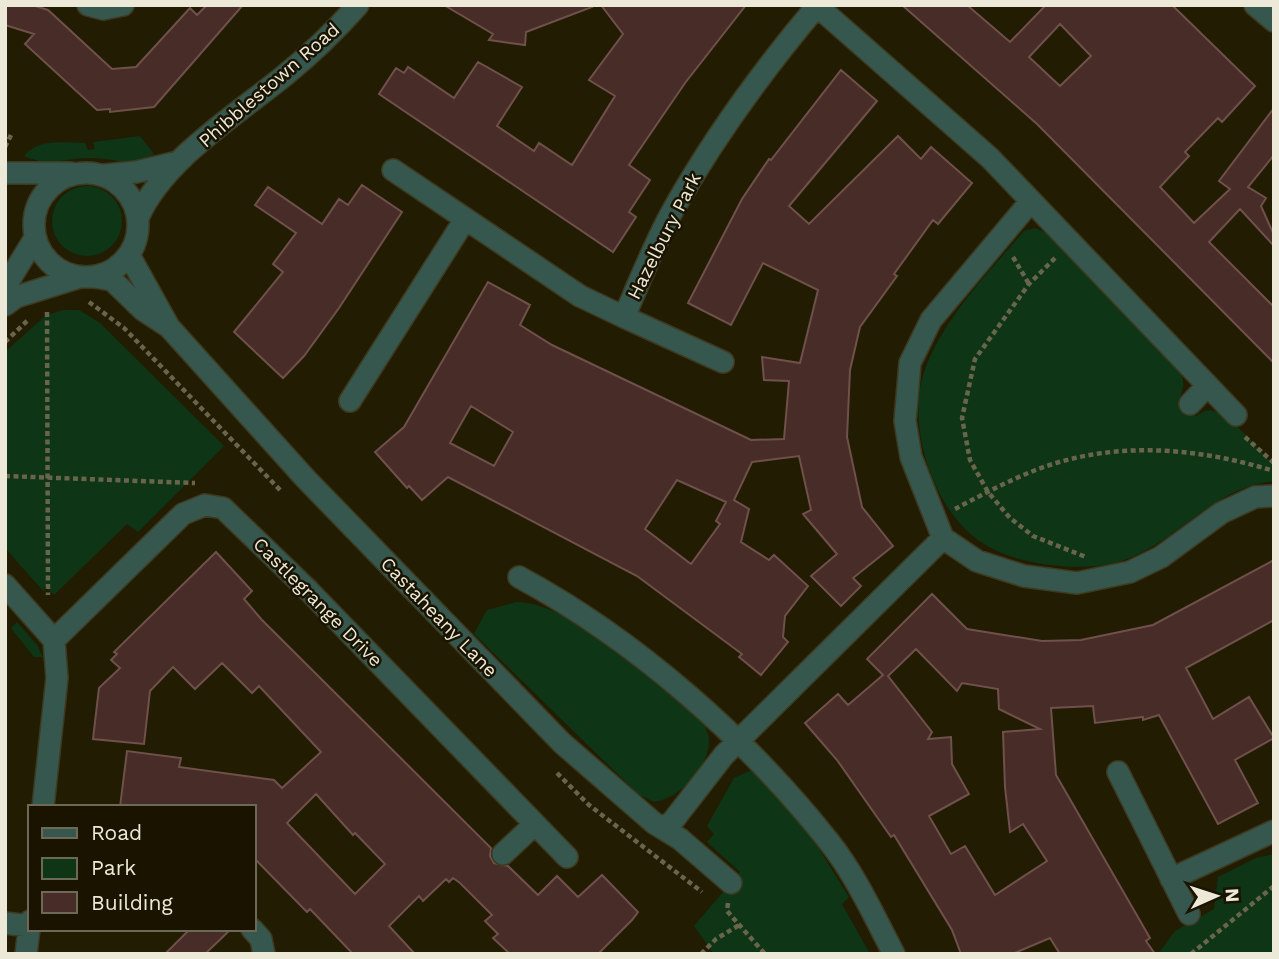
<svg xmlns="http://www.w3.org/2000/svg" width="1279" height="959" font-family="'Work Sans',sans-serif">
<rect width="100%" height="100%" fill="#221d02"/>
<path fill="#0d3516" d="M 140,136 L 154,154 C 127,170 117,157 89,158 C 62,158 52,168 24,156 C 38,138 64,143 85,143 L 88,150 L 95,149 L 93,142 Z
M52 221a35 35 0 1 1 70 0a35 35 0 1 1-70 0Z
M 1035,228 L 1049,234 L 1178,367 C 1185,380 1185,387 1178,401 L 1196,416 C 1203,412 1208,408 1216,412 C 1235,420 1259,450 1274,465 L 1274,481 C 1205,487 1166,561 1096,566 C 1058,569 1005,562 974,537 C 934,505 910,433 921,383 C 934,328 988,273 1024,231 Z
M 63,310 L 79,310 L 100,323 L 224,446 L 138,532 L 127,524 L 54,595 L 45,586 L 44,592 L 5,548 L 5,352 L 45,316 Z
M 516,602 C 571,602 666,686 705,726 C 721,755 684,798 654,802 L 638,794 L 474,634 L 487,610 Z
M 17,622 L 37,645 L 43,657 L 34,657 L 11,628 Z
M 752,770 L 806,828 L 849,897 L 842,904 L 870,954 L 714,954 L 694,926 L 740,872 L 707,842 L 714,834 L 707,826 L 734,778 Z
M 1274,854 L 1274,954 L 1158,954 L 1175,931 L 1214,909 L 1218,877 L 1256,858 Z"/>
<path fill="#482c27" stroke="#70504b" stroke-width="2" fill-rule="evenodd" d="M 5,5 L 32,5 L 48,10 L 112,69 L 136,67 L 190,8 L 197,15 L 207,5 L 243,5 L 154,107 L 110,112 L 110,109 L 97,110 L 25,44 L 34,34 L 5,25 Z
M 444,5 L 591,5 L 592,7 L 526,32 L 525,45 L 489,40 L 493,34 Z
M 601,5 L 746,5 L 685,83 L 629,165 L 650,180 L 629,212 L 636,217 L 613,252 L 379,94 L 396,68 L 404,73 L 408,67 L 454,98 L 478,62 L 522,87 L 497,126 L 534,151 L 539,143 L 572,165 L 615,96 L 589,80 L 623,34 Z
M 902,5 L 967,5 L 1010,42 L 1044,7 L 1042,5 L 1172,5 L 1255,86 L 1222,122 L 1218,118 L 1185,152 L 1189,156 L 1160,187 L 1194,223 L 1230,189 L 1219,181 L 1274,108 L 1274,155 L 1248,187 L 1266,198 L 1261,206 L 1274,235 L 1274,246 L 1240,209 L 1209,242 L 1274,307 L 1274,363 L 1037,124 ZM 1060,24 L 1091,56 L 1060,86 L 1029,57 Z
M 841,70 L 877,101 L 789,206 L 809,224 L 898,136 L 921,159 L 931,147 L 972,183 L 938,224 L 933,220 L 894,274 L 897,276 L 860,327 L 850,370 L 847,437 L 862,507 L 893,546 L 853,578 L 861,586 L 841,606 L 811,576 L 837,554 L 803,514 L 811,510 L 799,456 L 752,462 L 734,500 L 749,509 L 741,542 L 769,560 L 774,555 L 808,586 L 785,616 L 783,637 L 788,642 L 761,675 L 739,657 L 742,654 L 637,576 L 448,477 L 422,500 L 409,486 L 407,488 L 375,452 L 404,427 L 488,282 L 530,305 L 520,325 L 552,345 L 751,440 L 784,439 L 789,381 L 764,380 L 762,357 L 800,363 L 818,290 L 763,263 L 731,325 L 688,303 L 742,199 L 769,159 L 771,160 ZM 471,406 L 513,432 L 494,466 L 450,443 ZM 677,480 L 726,502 L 716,521 L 720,524 L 691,564 L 645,529 Z
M 362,185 L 402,212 L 339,308 L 304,356 L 283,378 L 234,332 L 283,272 L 273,264 L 296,233 L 255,205 L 268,187 L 322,224 L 339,199 L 348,205 Z
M 216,552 L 252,591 L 244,599 L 262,620 L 491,848 L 490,856 L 494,863 L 508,866 L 538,895 L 557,876 L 578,897 L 602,875 L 638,912 L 632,920 L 598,954 L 510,954 L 493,938 L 498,934 L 485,921 L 492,915 L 460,883 L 453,878 L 449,882 L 446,879 L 423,901 L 419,896 L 389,926 L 415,954 L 353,954 L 310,909 L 307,912 L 254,858 L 254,807 L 120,807 L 127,751 L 181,758 L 179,767 L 274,780 L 282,788 L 321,752 L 259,686 L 252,693 L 222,663 L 195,689 L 173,667 L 150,691 L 144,744 L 93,739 L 99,688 L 120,668 L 111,660 L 117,654 L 114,652 ZM 316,794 L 353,835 L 355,833 L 385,864 L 355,894 L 287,823 Z
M 1274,560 L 1274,620 L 1186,668 L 1213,719 L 1249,697 L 1274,738 L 1235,760 L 1258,803 L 1218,824 L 1159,715 L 1143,720 L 1143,717 L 1095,723 L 1093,706 L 1051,708 L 1056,775 L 1150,938 L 1146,941 L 1155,954 L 1060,954 L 1050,938 L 1012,954 L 961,954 L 952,930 L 894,835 L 891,837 L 837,760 L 805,723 L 838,694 L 848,705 L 883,675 L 867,659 L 932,594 L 967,629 L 1042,641 L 1081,640 L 1153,625 ZM 916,649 L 957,691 L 962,683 L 998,689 L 999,709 L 1040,729 L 1003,732 L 1005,787 L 1010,832 L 1023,824 L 1047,861 L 995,895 L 965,846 L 951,854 L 929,816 L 969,794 L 952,764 L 951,737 L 928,739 L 932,732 L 888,676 Z
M 190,929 L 231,929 L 205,954 L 165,954 Z"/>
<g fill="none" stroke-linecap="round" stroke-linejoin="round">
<defs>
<path id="minor" d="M 88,5 L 103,9 L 123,5
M 816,5 L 990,158 L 1236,415
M 1255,5 L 1274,21
M 393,170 L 580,296 L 624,317 C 640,281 654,244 673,210 C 714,137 763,70 817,6
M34 225a52 52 0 1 1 104 0a52 52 0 1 1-104 0Z
M 7,173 L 71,173
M 105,175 L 136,172 L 178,162
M 1031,201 L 931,320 L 910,363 L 905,421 L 911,457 L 943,538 L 977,561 L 1024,576 L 1077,583 L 1130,572 L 1161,557 L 1221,513 L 1255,497 L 1274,496
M 138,218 C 162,161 236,115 284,76 C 311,54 335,31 358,5
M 129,255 L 169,327 L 305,478 L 562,743 L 654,823 L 680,839 L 731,883
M 94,277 L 112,280 L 143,310 L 169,327
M 5,287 L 35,238
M 5,305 L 16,297 L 80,277
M 624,317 L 723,362
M 350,401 L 464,221
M 1190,404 L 1206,387
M 519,577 C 636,640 748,739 830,843 C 856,876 874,916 894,954
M 5,585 L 54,640 L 57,678 L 43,807
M 54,640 L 183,514 L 205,505 L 223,508 L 309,591 L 567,857
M 1118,772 L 1189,914
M 664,827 L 672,822 L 724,755 L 943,538
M 503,854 L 535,824
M 1171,879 L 1274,831
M 5,923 L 29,926
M 252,929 L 261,939 L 264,954
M 26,954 L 30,921"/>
</defs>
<use href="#minor" stroke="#3e3a20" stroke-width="24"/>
<path stroke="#69654d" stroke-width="4.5" stroke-dasharray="5 3.5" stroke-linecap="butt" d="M 5,147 L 11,135
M 1013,257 L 1029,284
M 1055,258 L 1029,284 L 975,359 L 962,418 L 970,460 L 988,492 L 1010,518 L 1033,536 L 1086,557
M 89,302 L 124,328 L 282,492
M 47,312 L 48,595
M 5,342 L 27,321
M 1245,437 L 1274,463
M 5,476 L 195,483
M 955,509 C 989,491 1026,471 1063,461 C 1132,442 1206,450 1274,471
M 557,773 L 589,805 L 702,892
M 5,889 L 6,889
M 728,903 L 727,911 L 765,954
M 701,954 L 716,939 L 741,924
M 1191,954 L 1274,886"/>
<use href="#minor" stroke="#36574e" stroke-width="21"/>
</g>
<g text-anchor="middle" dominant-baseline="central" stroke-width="5" stroke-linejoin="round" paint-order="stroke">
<g font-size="19" fill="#ece9d9" stroke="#191300">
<text transform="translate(269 85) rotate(-41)">Phibblestown Road</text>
<text transform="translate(664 236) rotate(-63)">Hazelbury Park</text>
<text transform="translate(318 602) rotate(45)">Castlegrange Drive</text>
<text transform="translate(439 617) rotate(46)">Castaheany Lane</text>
</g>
</g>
<rect width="1279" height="959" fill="none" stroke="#ece9d9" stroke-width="14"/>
<rect x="28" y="805" width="228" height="126" fill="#191300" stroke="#6d6957" stroke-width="2"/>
<rect x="42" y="828" width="35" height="10" fill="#36574e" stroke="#6d6957" stroke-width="2"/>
<text x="91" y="840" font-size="21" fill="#ece9d9">Road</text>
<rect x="42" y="858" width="35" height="21" fill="#0d3516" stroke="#6d6957" stroke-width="2"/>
<text x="91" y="875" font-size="21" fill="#ece9d9">Park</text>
<rect x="42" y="892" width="35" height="21" fill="#482c27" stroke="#6d6957" stroke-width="2"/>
<text x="91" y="910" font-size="21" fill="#ece9d9">Building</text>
<g transform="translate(1216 896) rotate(87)" stroke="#191300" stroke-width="5" paint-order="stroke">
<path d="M0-5L12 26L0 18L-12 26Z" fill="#ece9d9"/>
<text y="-10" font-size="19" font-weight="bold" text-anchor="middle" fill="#ece9d9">N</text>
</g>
</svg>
